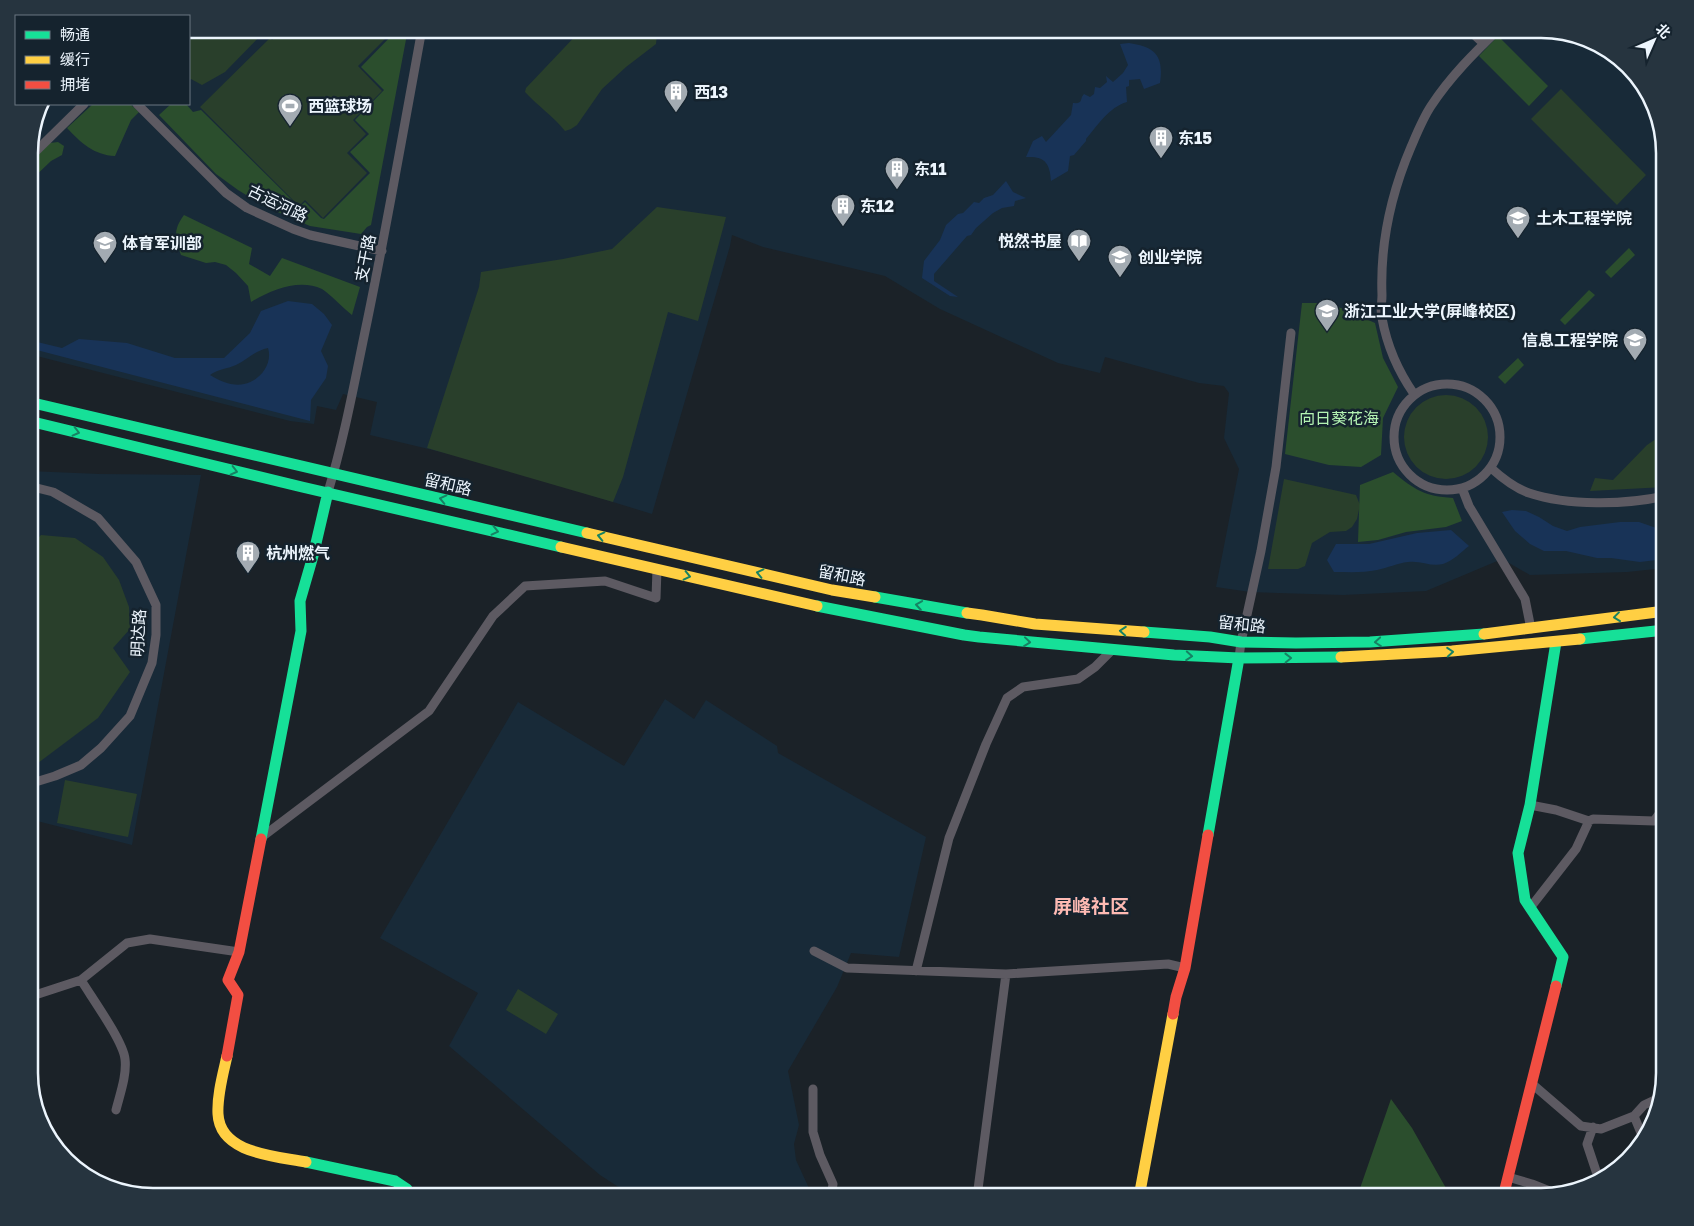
<svg xmlns="http://www.w3.org/2000/svg" width="1694" height="1226" font-family="'Golos Text','Noto Sans SC',sans-serif">
<rect width="100%" height="100%" fill="#1b2228"/>
<path fill="#182a38" d="M 189,29 L 1542,29 L 1581,35 L 1617,54 L 1652,98 L 1665,152 L 1665,568 L 1627,572 L 1530,575 L 1502,559 L 1426,591 L 1343,595 L 1250,592 L 1216,587 L 1239,469 L 1224,438 L 1229,393 L 1224,386 L 1199,383 L 1105,357 L 1100,373 L 1058,363 L 940,309 L 885,276 L 763,247 L 732,235 L 730,246 L 652,514 L 483,462 L 370,435 L 377,402 L 343,394 L 336,410 L 317,406 L 314,424 L 290,421 L 29,354 L 29,144 L 40,104 L 189,104 Z
M 29,471 L 99,474 L 201,475 L 132,845 L 29,819 Z
M 665,699 L 694,719 L 706,700 L 777,746 L 778,753 L 926,837 L 899,957 L 851,953 L 837,987 L 788,1071 L 799,1125 L 794,1144 L 796,1160 L 813,1197 L 634,1197 L 600,1175 L 449,1046 L 478,993 L 380,938 L 518,702 L 624,766 Z"/>
<path fill="#293f2b" d="M 189,29 L 267,29 L 225,72 L 202,85 L 191,79 L 189,81 Z
M 283,29 L 394,30 L 358,66 L 382,91 L 353,120 L 366,134 L 347,153 L 367,173 L 323,218 L 305,200 L 299,206 L 200,107 L 270,38 L 272,40 Z
M 582,29 L 652,29 L 657,34 L 656,44 L 626,67 L 602,89 L 577,125 L 571,129 L 565,131 C 553,116 538,106 525,92 L 526,88 Z
M 1561,89 L 1646,175 L 1617,205 L 1531,119 Z
M 657,207 L 726,217 L 698,321 L 668,312 L 623,477 L 613,502 L 427,448 L 479,287 L 481,272 L 563,259 L 612,249 Z
M1404 437a42 42 0 1 1 84 0a42 42 0 1 1-84 0Z
M 1665,433 L 1665,487 L 1590,491 L 1595,478 L 1613,480 L 1647,445 Z
M 1284,479 L 1356,495 L 1360,505 L 1357,519 L 1352,527 L 1346,531 L 1330,532 L 1312,543 L 1305,566 L 1298,569 L 1268,569 Z
M 41,535 L 75,538 L 103,557 L 119,580 L 129,607 L 130,629 L 113,648 L 130,672 L 98,718 L 38,763 L 29,762 L 29,547 Z
M 65,780 L 137,794 L 128,837 L 57,823 Z
M 518,989 L 558,1014 L 546,1034 L 506,1010 Z"/>
<path fill="#2b4e2d" d="M 396,29 L 408,29 L 371,225 L 367,227 L 361,234 L 310,226 L 266,207 L 238,190 L 216,174 L 159,115 L 171,104 L 186,104 L 193,112 L 201,110 L 299,207 L 305,202 L 321,218 L 324,219 L 370,173 L 350,152 L 369,134 L 355,120 L 384,90 L 361,67 L 396,31 Z
M 1498,36 L 1548,86 L 1529,106 L 1479,56 Z
M 93,104 L 130,104 L 139,112 L 131,120 L 115,156 C 94,155 81,143 67,128 Z
M 58,142 L 64,146 L 62,155 L 51,161 L 29,182 L 29,164 L 50,143 Z
M 184,215 L 252,248 L 249,264 L 270,276 L 282,258 L 360,287 L 352,315 C 343,308 330,294 322,289 C 299,278 271,290 251,302 L 248,286 L 236,273 L 226,265 L 215,262 L 206,263 L 181,255 C 175,237 173,230 184,215 Z
M 1629,248 L 1635,255 L 1611,278 L 1605,272 Z
M 1589,290 L 1595,295 L 1565,325 L 1560,320 Z
M 1302,303 L 1326,303 L 1344,309 L 1375,323 L 1383,358 L 1398,387 L 1383,418 L 1381,455 L 1361,467 L 1329,465 L 1285,454 Z
M 1518,358 L 1524,365 L 1505,384 L 1498,377 Z
M 1393,472 C 1415,490 1424,496 1453,498 L 1462,521 L 1446,527 L 1406,532 L 1378,540 L 1358,542 L 1360,485 Z
M 1391,1099 L 1412,1128 L 1451,1197 L 1357,1197 Z"/>
<path fill="#183357" fill-rule="evenodd" d="M 1129,43 C 1155,47 1164,55 1160,83 L 1144,89 L 1140,79 L 1129,80 L 1129,86 L 1126,87 L 1127,102 C 1109,107 1097,126 1086,139 L 1086,141 L 1074,155 L 1070,156 L 1068,171 L 1051,181 C 1050,162 1044,156 1026,157 L 1033,141 L 1042,136 L 1046,142 L 1071,115 L 1073,103 C 1084,104 1079,99 1084,94 L 1090,97 L 1094,94 L 1095,87 L 1100,88 L 1107,82 L 1106,76 L 1113,82 L 1123,73 L 1128,65 L 1120,44 Z
M 1006,181 L 1013,192 L 1026,198 L 1015,201 L 1014,206 L 1002,208 L 993,213 L 976,228 L 971,235 L 967,236 L 934,274 L 934,281 L 958,297 L 950,296 L 922,278 L 924,261 L 940,240 L 946,225 L 958,214 L 963,213 L 974,202 L 979,203 L 984,198 L 993,195 Z
M 288,301 L 312,304 L 324,314 L 332,325 L 321,351 L 328,366 L 326,378 L 311,400 L 310,421 L 29,348 L 29,340 L 62,348 L 79,339 L 127,343 L 175,358 L 224,358 L 250,333 L 261,311 ZM 268,348 C 273,364 260,381 244,384 C 234,387 219,381 210,375 C 218,369 227,369 236,365 C 248,359 254,351 268,348 Z
M 1512,510 L 1526,511 L 1539,517 L 1553,526 L 1567,531 L 1580,527 L 1620,522 L 1639,522 L 1665,531 L 1665,559 L 1640,562 L 1611,558 L 1597,558 L 1566,551 L 1544,551 L 1530,544 L 1515,531 L 1502,512 Z
M 1451,530 L 1469,546 C 1461,552 1453,561 1443,564 C 1431,567 1420,560 1408,562 C 1397,563 1388,568 1377,570 C 1363,573 1349,572 1334,572 L 1327,560 L 1336,544 L 1369,544 L 1417,533 Z"/>
<g fill="none" stroke-linecap="round" stroke-linejoin="round">
<path stroke="#5d5a62" stroke-width="9" d="M 1468,29 L 1484,44
M 137,104 L 226,193 L 247,208 L 293,229 L 310,235 L 382,251
M 29,158 L 84,104
M1394 437a53 53 0 1 1 106 0a53 53 0 1 1-106 0Z
M 1414,394 C 1398,371 1387,346 1382,318 C 1380,311 1382,303 1382,295 C 1380,244 1391,194 1411,147 C 1417,133 1423,118 1431,106 C 1450,77 1474,53 1499,29
M 1491,468 C 1502,478 1514,488 1529,493 C 1568,506 1625,505 1665,496
M 1462,488 L 1469,506 L 1525,599 L 1531,629
M 328,492 C 345,436 355,379 367,322 C 387,225 404,127 422,29
M 1239,658 L 1241,642 L 1261,551 L 1276,467 L 1291,333
M 1665,740 L 1663,743 L 1665,748
M 29,784 L 55,776 L 81,765 L 101,748 L 130,716 L 152,663 L 156,635 L 156,605 L 136,562 L 98,518 L 53,492 L 29,486
M 1530,805 L 1556,810 L 1589,821 L 1593,819 L 1654,821 L 1665,806
M 262,837 L 429,711 L 493,616 L 525,586 L 605,581 L 656,598 L 657,569
M 1530,908 L 1576,849 L 1589,821
M 814,951 L 847,968 L 1006,974 L 1168,964 L 1185,968
M 916,971 L 949,838 L 986,744 L 1007,698 L 1023,687 L 1078,679 L 1095,667 L 1111,651
M 81,980 C 92,998 123,1041 125,1059 C 127,1075 120,1094 116,1110
M 29,997 L 81,980 L 127,943 L 150,939 L 239,952
M 1531,1083 L 1581,1126 L 1601,1129 L 1634,1116 L 1644,1105 L 1661,1097
M 813,1089 L 813,1132 L 820,1155 L 833,1184 L 831,1197
M 1634,1116 L 1644,1140
M 1593,1127 L 1587,1144 L 1596,1171 L 1602,1179
M 71,1165 L 106,1183 L 113,1191
M 1508,1177 L 1532,1184 L 1557,1194
M 977,1197 L 1006,974"/>
<path stroke="#16e098" stroke-width="11" d="M 29,402 L 587,533
M 29,421 L 302,487 L 561,547
M 875,597 L 967,613
M 817,606 L 964,635
M 1144,632 L 1210,637 L 1241,642 L 1296,643 L 1370,642 L 1484,634
M 964,635 L 979,637
M 979,637 L 1174,655 L 1239,658 L 1341,657
M 1580,639 L 1665,630
M 1208,835 L 1239,658
M 261,839 L 301,631 L 300,601 L 313,556 L 328,492
M 1556,986 L 1563,957 L 1525,900 L 1518,853 L 1530,805 L 1556,642
M 306,1162 L 395,1181 L 407,1189 L 410,1197"/>
<path stroke="#ffcf43" stroke-width="11" d="M 587,533 L 832,590 L 875,597
M 561,547 L 817,606
M 967,613 L 982,615
M 982,615 L 1035,624 L 1144,632
M 1484,634 L 1665,611
M 1341,657 L 1452,651 L 1580,639
M 227,1056 C 223,1074 217,1095 218,1114 C 220,1154 276,1156 306,1162
M 1139,1197 L 1173,1014"/>
<path stroke="#f24e42" stroke-width="11" d="M 1173,1014 L 1176,997 L 1185,968 L 1208,835
M 227,1056 L 238,995 L 228,980 L 239,952 L 261,839
M 1503,1197 L 1556,986"/>
</g>
<defs><path id="oneway-chevron" d="M-2-3.5L2.5 0L-2 3.5" fill="none" stroke-width="1.6" stroke-linecap="round" stroke-linejoin="round" transform="scale(1.25)"/></defs>
<g stroke="#168263">
<use href="#oneway-chevron" transform="translate(76 432) rotate(14)"/>
<use href="#oneway-chevron" transform="translate(234 471) rotate(14)"/>
<use href="#oneway-chevron" transform="translate(443 499) rotate(-167)"/>
<use href="#oneway-chevron" transform="translate(495 531) rotate(13)"/>
<use href="#oneway-chevron" transform="translate(601 536) rotate(-167)"/>
<use href="#oneway-chevron" transform="translate(760 573) rotate(-167)"/>
<use href="#oneway-chevron" transform="translate(687 576) rotate(13)"/>
<use href="#oneway-chevron" transform="translate(919 605) rotate(-171)"/>
<use href="#oneway-chevron" transform="translate(1617 617) rotate(173)"/>
<use href="#oneway-chevron" transform="translate(1123 631) rotate(-176)"/>
<use href="#oneway-chevron" transform="translate(1027 642) rotate(6)"/>
<use href="#oneway-chevron" transform="translate(1378 642) rotate(175)"/>
<use href="#oneway-chevron" transform="translate(1450 652) rotate(-4)"/>
<use href="#oneway-chevron" transform="translate(1189 656) rotate(4)"/>
<use href="#oneway-chevron" transform="translate(1288 658) rotate(-1)"/>
</g>
<defs>
<symbol id="building-pin" viewBox="-11 -11 22 30"><path d="M0 17L-7.5 6A9.5 9.5 0 1 1 7.5 6Z" fill="#a3abb2" stroke="#15232e"/><path d="M-4-6H4V6H1V3H-1V6H-4ZM-2.5-4.3h1.7v1.8h-1.7ZM.8-4.3h1.7v1.8H.8ZM-2.5-1h1.7V.8h-1.7ZM.8-1h1.7V.8H.8Z" fill="#fff"/></symbol>
<symbol id="stadium-pin" viewBox="-11 -11 22 30"><path d="M0 17L-7.5 6A9.5 9.5 0 1 1 7.5 6Z" fill="#a3abb2" stroke="#15232e"/><path d="M0-5a6.5 5 0 1 0 0 10a6.5 5 0 1 0 0-10ZM-3.5-1.8h7v3.6h-7Z" fill="#fff"/></symbol>
<symbol id="university-pin" viewBox="-11 -11 22 30"><path d="M0 17L-7.5 6A9.5 9.5 0 1 1 7.5 6Z" fill="#a3abb2" stroke="#15232e"/><path d="M0-5L7-2L0 1L-7-2ZM-4 1L0 2.5L4 1V4Q0 6-4 4Z" fill="#fff"/></symbol>
<symbol id="library-pin" viewBox="-11 -11 22 30"><path d="M0 17L-7.5 6A9.5 9.5 0 1 1 7.5 6Z" fill="#a3abb2" stroke="#15232e"/><path d="M-6-4Q-3-5.5-.7-3.5V5Q-3 3-6 4ZM6-4Q3-5.5 .7-3.5V5Q3 3 6 4Z" fill="#fff"/></symbol>
</defs>
<g fill-rule="evenodd">
<use href="#building-pin" x="662" y="78" width="28" height="38"/>
<use href="#stadium-pin" x="276" y="92" width="28" height="38"/>
<use href="#building-pin" x="1147" y="124" width="28" height="38"/>
<use href="#building-pin" x="883" y="155" width="28" height="38"/>
<use href="#building-pin" x="829" y="192" width="28" height="38"/>
<use href="#university-pin" x="1504" y="204" width="28" height="38"/>
<use href="#library-pin" x="1065" y="227" width="28" height="38"/>
<use href="#university-pin" x="91" y="229" width="28" height="38"/>
<use href="#university-pin" x="1106" y="243" width="28" height="38"/>
<use href="#university-pin" x="1313" y="297" width="28" height="38"/>
<use href="#university-pin" x="1621" y="326" width="28" height="38"/>
<use href="#building-pin" x="234" y="539" width="28" height="38"/>
</g>
<g text-anchor="middle" dominant-baseline="central" stroke-width="5" stroke-linejoin="round" paint-order="stroke">
<g font-size="16" font-weight="bold" fill="#ecf5fd" stroke="#15232e" text-anchor="start">
<text x="694" y="92">西13</text>
<text x="308" y="106">西篮球场</text>
<text x="1178" y="138">东15</text>
<text x="914" y="169">东11</text>
<text x="860" y="206">东12</text>
<text x="1536" y="218">土木工程学院</text>
<text x="1062" y="241" text-anchor="end">悦然书屋</text>
<text x="122" y="243">体育军训部</text>
<text x="1138" y="257">创业学院</text>
<text x="1344" y="311">浙江工业大学(屏峰校区)</text>
<text x="1618" y="340" text-anchor="end">信息工程学院</text>
<text x="266" y="553">杭州燃气</text>
</g>
<g font-size="16" fill="#ecf5fd" stroke="#15232e">
<text transform="translate(278 203) rotate(26)">古运河路</text>
<text transform="translate(365 258) rotate(-79)">支干路</text>
<text transform="translate(448 484) rotate(13)">留和路</text>
<text transform="translate(842 575) rotate(11)">留和路</text>
<text transform="translate(1242 624) rotate(6)">留和路</text>
<text transform="translate(138 633) rotate(-87)">明达路</text>
</g>
<g font-size="16" fill="#b3f2b2" stroke="#15232e">
<text x="1339" y="418">向日葵花海</text>
</g>
<g font-size="19" font-weight="bold" fill="#febab3" stroke="#15232e">
<text x="1091" y="905">屏峰社区</text>
</g>
</g>
<path d="M0 0H1694V1226H0ZM153 38H1541A115 115 0 0 1 1656 153V1073A115 115 0 0 1 1541 1188H153A115 115 0 0 1 38 1073V153A115 115 0 0 1 153 38Z" fill="#26343f" fill-rule="evenodd"/>
<path fill="none" stroke="#ecf5fd" stroke-width="2.5" d="M153 38H1541A115 115 0 0 1 1656 153V1073A115 115 0 0 1 1541 1188H153A115 115 0 0 1 38 1073V153A115 115 0 0 1 153 38Z"/>
<rect x="15" y="15" width="175" height="90" fill="#15232e" stroke="#6b7781"/>
<rect x="25" y="31" width="25" height="8" fill="#16e098" stroke="#6b7781"/>
<text x="60" y="40" font-size="15" fill="#ecf5fd">畅通</text>
<rect x="25" y="56" width="25" height="8" fill="#ffcf43" stroke="#6b7781"/>
<text x="60" y="65" font-size="15" fill="#ecf5fd">缓行</text>
<rect x="25" y="81" width="25" height="8" fill="#f24e42" stroke="#6b7781"/>
<text x="60" y="90" font-size="15" fill="#ecf5fd">拥堵</text>
<g transform="translate(1654 40) rotate(45)" stroke="#15232e" stroke-width="4" paint-order="stroke">
<path d="M0-4L9 19L0 12L-9 19Z" fill="#ecf5fd"/>
<text y="-8" font-size="14" font-weight="bold" text-anchor="middle" fill="#ecf5fd">北</text>
</g>
</svg>
